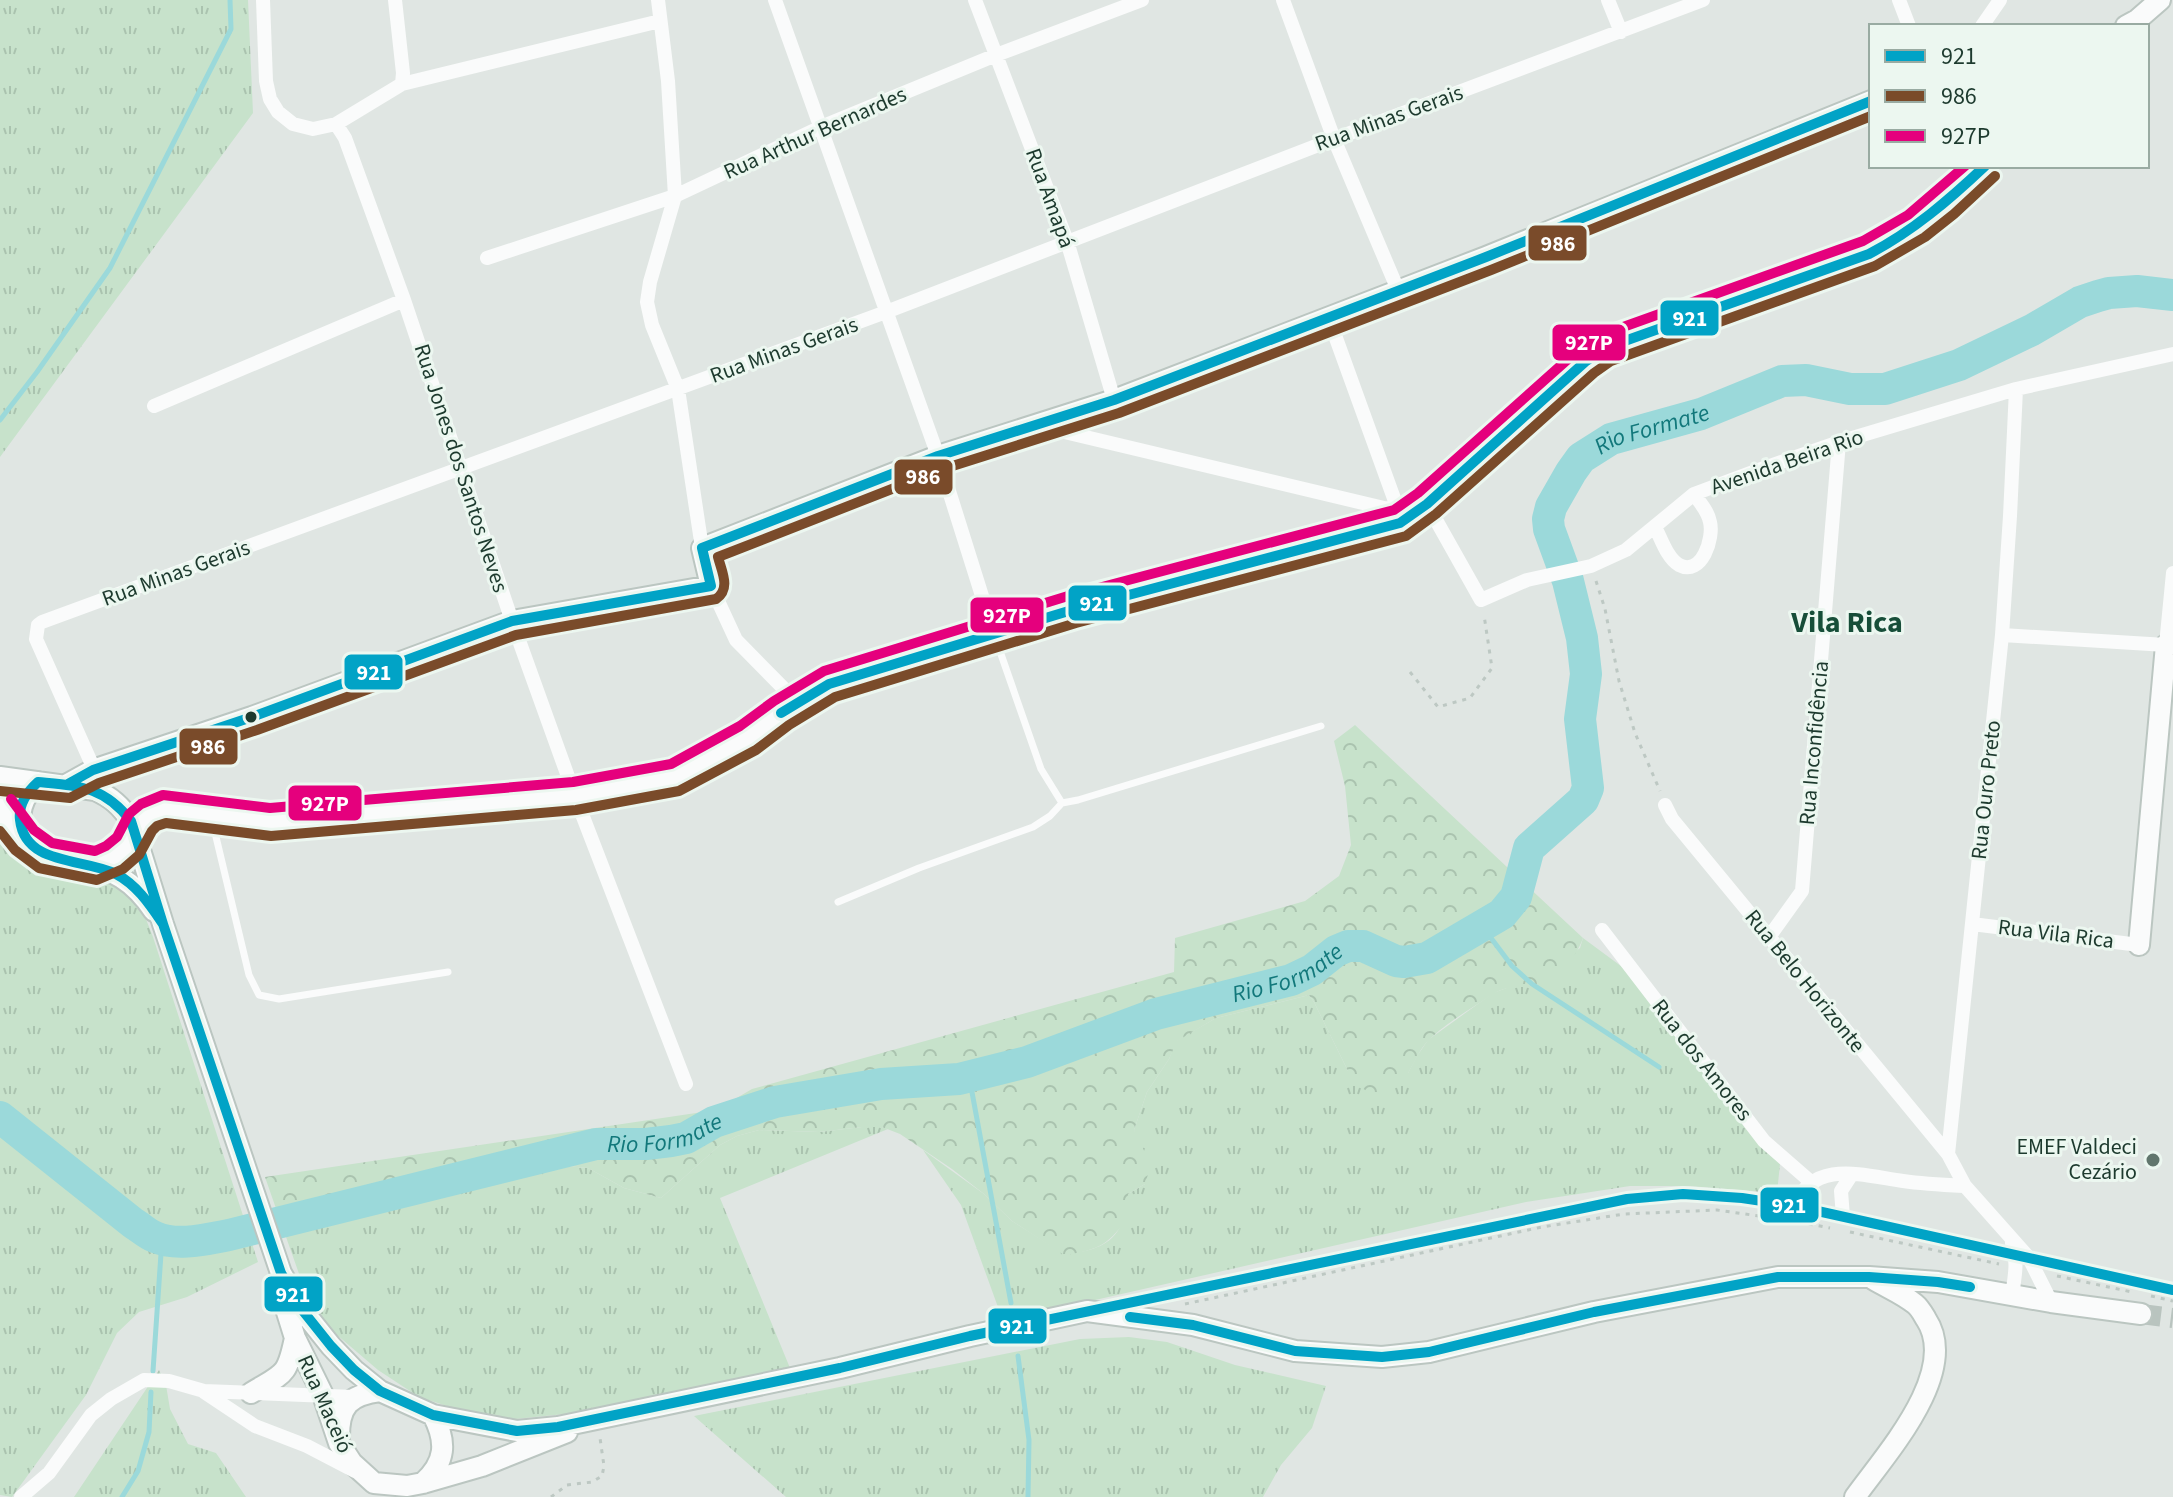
<svg xmlns="http://www.w3.org/2000/svg" width="2173" height="1497" font-family="'Source Sans 3',sans-serif">
<defs>
<pattern id="grass-tufts" width="24" height="20" patternUnits="userSpaceOnUse" patternTransform="scale(2)"><rect width="24" height="20" fill="#c7e2cb"/><path d="M3 7l-1-3M5 7V3M7 7l1-3M15 17l-1-3M17 17v-4M19 17l1-3" fill="none" stroke="#aac3af"/></pattern>
<pattern id="forest-crowns" width="20" height="18" patternUnits="userSpaceOnUse" patternTransform="scale(2)"><rect width="20" height="18" fill="#c7e2cb"/><path d="M2 6a3 3 0 1 1 6 0M12 15a3 3 0 1 1 6 0" fill="none" stroke="#aac3af"/></pattern>
</defs>
<rect width="100%" height="100%" fill="#e0e6e3"/>
<path fill="url(#grass-tufts)" d="M 0,0 L 248,0 L 253,113 L 0,457 Z
M 0,819 L 19,851 L 32,859 L 102,871 L 140,904 L 153,937 L 258,1262 L 187,1297 L 139,1312 L 117,1333 L 86,1395 L 12,1497 L 0,1495 Z
M 1583,938 L 1652,989 L 1780,1164 L 1777,1193 L 1689,1186 L 1630,1186 L 1526,1202 L 1003,1321 L 961,1205 L 923,1150 L 984,1194 L 1012,1221 L 1064,1254 C 1083,1252 1105,1249 1117,1232 C 1124,1223 1125,1205 1128,1194 L 1145,1184 L 1134,1130 L 1147,1092 L 1169,1059 L 1176,1041 L 1216,1018 L 1309,995 L 1314,1002 L 1348,1071 L 1408,1073 L 1417,1056 L 1428,1040 L 1493,993 L 1512,986 L 1532,986 L 1580,948 Z
M 862,1127 L 882,1127 L 888,1129 L 720,1198 L 790,1368 L 565,1414 L 515,1419 L 475,1415 L 419,1397 L 378,1370 L 330,1329 L 303,1285 L 280,1220 L 413,1186 L 460,1186 L 469,1191 L 484,1179 L 506,1172 L 528,1173 L 546,1167 L 566,1166 L 588,1168 L 624,1188 L 661,1198 L 720,1145 L 737,1136 L 759,1130 L 819,1132 Z
M 1129,1337 L 1167,1342 L 1235,1365 L 1326,1386 L 1312,1428 L 1281,1465 L 1263,1497 L 786,1497 L 694,1416 L 1080,1339 Z
M 159,1370 L 166,1385 L 170,1409 L 188,1444 L 216,1453 L 246,1497 L 74,1497 Z"/>
<path fill="url(#forest-crowns)" d="M 1355,725 L 1583,938 C 1575,960 1556,983 1531,986 C 1514,989 1508,984 1490,996 C 1472,1008 1445,1024 1430,1039 C 1415,1052 1411,1078 1394,1089 C 1389,1092 1382,1093 1376,1095 L 1359,1087 L 1348,1071 L 1314,1002 L 1309,995 L 1216,1018 L 1177,1041 L 1169,1059 L 1147,1092 L 1134,1130 L 1151,1165 L 1145,1184 L 1128,1194 L 1130,1214 C 1110,1244 1100,1250 1064,1255 L 1012,1221 L 984,1194 L 952,1169 L 900,1134 L 882,1127 L 862,1127 L 819,1132 L 759,1130 L 737,1136 L 720,1145 L 661,1198 L 624,1188 L 588,1168 L 566,1166 L 546,1167 L 528,1173 L 506,1172 L 484,1179 L 469,1191 L 460,1186 L 413,1186 L 280,1220 L 265,1177 L 716,1110 L 752,1089 L 1174,972 L 1175,938 L 1305,901 L 1339,876 L 1351,845 L 1345,786 L 1334,741 Z"/>
<g fill="none" stroke-linecap="round" stroke-linejoin="round">
<path stroke="#9bd9da" stroke-width="5" d="M 0,420 L 37,372 L 110,268 L 231,29 L 230,0
M 1482,926 L 1512,966 L 1532,984 L 1659,1067
M 969,1076 L 1011,1303
M 1018,1356 L 1029,1440 L 1028,1497
M 153,1371 L 162,1239
M 122,1497 L 138,1471 L 149,1432 L 151,1392"/>
<path stroke="#9bd9da" stroke-width="32" id="s1" d="M 0,1117 L 133,1223 C 140,1227 147,1234 155,1237 C 177,1247 207,1239 229,1235 L 596,1144 L 646,1144 L 671,1141 L 686,1138 L 714,1122 L 775,1102 L 881,1084 L 959,1079 L 1027,1062 L 1156,1014 L 1291,980 L 1312,970 L 1336,951 L 1348,946 L 1363,946 L 1396,961 L 1404,962 L 1427,958 L 1502,914 L 1516,897 L 1529,848 L 1583,800 L 1588,788 L 1580,719 L 1586,674 L 1582,638 L 1568,581 L 1549,529 L 1548,519 L 1551,507 L 1571,472 L 1581,458 L 1611,439 L 1701,414 L 1782,381 L 1806,380 L 1850,389 L 1885,389 L 1959,365 L 2032,330 L 2080,302 L 2098,296 L 2109,293 L 2137,291 L 2173,295"/>
<path stroke="#b9c4bf" stroke-width="20" stroke-dasharray="20 10" stroke-linecap="butt" d="M 2141,1314 L 2173,1318"/>
<defs>
<path id="secondary" d="M 2126,26 L 2137,20 L 2160,0
M 0,777 L 95,790 C 111,797 121,806 131,821 L 163,924 L 281,1273 L 286,1309 L 295,1338 L 323,1395 L 339,1443 L 352,1463 L 374,1483 L 407,1486 L 423,1483 L 482,1466 L 567,1432
M 66,785 L 93,770 L 252,717 L 512,621 L 711,586 L 702,548 L 938,456 L 1114,400 L 1486,257 L 1871,101
M 0,807 C 12,825 26,849 47,857 C 56,860 68,860 78,862 C 113,869 134,881 154,911
M 23,836 C 17,814 21,798 38,782
M 97,866 C 109,860 122,855 130,844 C 145,824 137,818 165,809 L 270,822 L 310,819 L 575,796 L 676,777 L 748,738 L 781,713 L 829,684 L 1072,610 L 1400,523 L 1427,504 L 1585,362 L 1605,348 L 1869,254 C 1916,232 1948,202 1985,166
M 2139,945 L 2166,645 L 2173,644
M 281,1273 L 303,1311 L 331,1346 L 354,1370 L 380,1391 L 433,1415 L 517,1431 L 558,1427 L 840,1368 L 970,1336 L 1087,1311 L 1193,1325 L 1295,1351 L 1382,1357 L 1429,1352 L 1594,1312 L 1778,1277 L 1869,1277 L 1938,1282 L 2051,1302 L 2141,1314
M 251,1393 C 284,1373 287,1377 295,1338
M 339,1437 C 339,1406 349,1395 380,1391
M 423,1483 C 446,1462 447,1442 433,1415
M 1855,1497 C 1885,1455 1961,1372 1926,1319 C 1923,1314 1920,1308 1915,1304 C 1903,1294 1886,1287 1873,1279"/>
</defs>
<use href="#secondary" stroke="#bbc6c1" stroke-width="24"/>
<path stroke="#bdc8c3" stroke-width="3" stroke-dasharray="4 6" stroke-linecap="butt" d="M 1596,581 L 1605,609 L 1619,681 L 1635,733 L 1660,791
M 1410,672 L 1438,707 L 1470,698 L 1492,668 L 1484,615
M 1799,1222 L 1830,1228
M 1850,1232 L 1999,1264
M 2057,1276 L 2132,1292
M 2151,1296 L 2173,1301
M 1185,1304 L 1542,1227 L 1624,1214 L 1717,1210 L 1787,1220
M 551,1497 L 567,1485 L 592,1482 L 602,1476 L 604,1466 L 600,1438"/>
<path stroke="#fafbfb" stroke-width="7" d="M 995,637 L 1041,769 L 1062,803 L 1078,800 L 1321,726
M 211,816 L 249,975 L 259,995 L 279,999 L 448,972
M 838,902 L 919,868 L 1033,827 L 1050,816 L 1062,803"/>
<path stroke="#fafbfb" stroke-width="14" d="M 263,0 L 266,81 L 270,99 L 278,112 L 293,124 L 313,129 L 336,124 L 402,84 L 403,73 L 395,0
M 658,0 L 668,81 L 675,196 L 650,282 L 647,302 L 652,325 L 678,389 L 702,548
M 775,0 L 938,456 L 994,634
M 975,0 L 1067,241 L 1114,400
M 1283,0 L 1334,139 L 1398,290
M 1608,0 L 1621,32
M 1899,0 L 1909,26
M 1982,26 L 2000,0
M 402,84 L 660,21
M 336,124 L 345,138 L 404,300 L 512,621 L 575,796 L 686,1084
M 487,258 L 675,196 L 821,127 L 996,55 L 1142,0
M 1328,316 L 1400,515
M 2016,389 L 2010,516 L 2002,635 L 1948,1154 L 1965,1186 L 2029,1258 L 2051,1302
M 154,406 L 404,300
M 1035,425 L 1384,508 L 1398,509
M 1427,504 L 1481,600 L 1527,580 L 1591,566 L 1626,550 L 1694,494 L 1761,469 L 1839,442 L 2016,389 L 2173,354
M 1655,527 C 1661,538 1667,558 1679,565 C 1702,577 1714,538 1710,522 C 1708,511 1700,503 1694,494
M 711,586 L 736,640 L 799,704
M 2002,635 L 2166,645 L 2173,573
M 98,778 L 36,639 L 38,625 L 42,622 L 886,312 L 1334,139 L 1703,0
M 1665,805 L 1672,819 L 1948,1154
M 1972,924 L 2139,945
M 1602,930 L 1764,1141 L 1811,1182
M 1769,937 L 1802,891 L 1839,442
M 1795,1206 C 1813,1158 1865,1176 1903,1181 C 1924,1184 1945,1185 1965,1186
M 1843,1217 L 1841,1191 L 1852,1174
M 2012,1243 C 2018,1261 2015,1276 2012,1295
M 204,1392 L 255,1426 L 307,1446 L 355,1471
M 21,1497 L 49,1473 L 91,1415 L 111,1399 L 144,1380 L 169,1381 L 204,1391 L 354,1397"/>
<use href="#secondary" stroke="#fafbfb" stroke-width="20"/>
<defs>
<path id="bus-1" d="M 781,713 L 829,684 L 1072,610 L 1400,523 L 1427,504 L 1585,362 L 1605,348 L 1869,254 C 1913,231 1949,200 1985,166
M 38,782 C 79,786 104,786 131,821 L 163,924 C 150,905 137,885 116,874 C 84,858 25,866 20,820 C 18,804 27,792 38,782 Z
M 66,785 L 93,770 L 252,717 L 512,621 L 711,586 L 702,548 L 938,456 L 1114,400 L 1486,257 L 1871,101
M 163,924 L 281,1273 L 303,1311 L 331,1346 L 354,1370 L 380,1391 L 433,1415 L 517,1431 L 558,1427 L 840,1368 L 970,1336 L 1627,1199 L 1683,1194 L 1742,1198 L 1795,1206 L 2173,1290
M 1130,1317 L 1193,1325 L 1295,1351 L 1382,1357 L 1429,1352 L 1594,1312 L 1778,1277 L 1869,1277 L 1938,1282 L 1970,1287"/>
<path id="bus-2" d="M 0,791 L 70,798 L 99,783 L 257,730 L 516,635 L 716,599 C 731,589 722,572 718,557 L 943,469 L 1119,413 L 1491,270 L 1871,116
M 0,831 L 15,850 L 39,868 L 97,880 L 123,869 L 139,855 L 152,831 L 157,826 L 166,823 L 271,836 L 576,810 L 679,791 L 756,750 L 789,725 L 835,697 L 1076,623 L 1406,536 L 1436,514 L 1594,373 L 1611,361 L 1875,266 L 1925,237 L 1954,214 L 1995,176"/>
<path id="bus-3" d="M 11,799 L 34,830 L 52,843 L 95,851 L 106,846 L 117,837 L 129,814 L 141,804 L 163,795 L 270,808 L 573,782 L 671,764 L 740,726 L 774,701 L 824,671 L 1068,596 L 1394,510 L 1418,493 L 1576,352 L 1598,336 L 1863,241 L 1908,215 L 1965,166"/>
</defs>
<use href="#bus-1" stroke="#ecf7f0" stroke-width="16"/>
<use href="#bus-2" stroke="#ecf7f0" stroke-width="16"/>
<use href="#bus-3" stroke="#ecf7f0" stroke-width="16"/>
<use href="#bus-1" stroke="#01a3c6" stroke-width="10"/>
<use href="#bus-2" stroke="#7a4b2a" stroke-width="10"/>
<use href="#bus-3" stroke="#e5007d" stroke-width="10"/>
</g>
<circle fill="#1d3a2e" stroke="#ecf7f0" stroke-width="3" cx="251" cy="717" r="7"/>
<circle fill="#61766d" stroke="#ecf7f0" stroke-width="3" cx="2153" cy="1160" r="8"/>
<g text-anchor="middle" dominant-baseline="central" stroke-width="6" stroke-linejoin="round" paint-order="stroke">
<g font-size="22" fill="#1d3a2e" stroke="#ecf7f0">
<text transform="translate(1389 118) rotate(-20)">Rua Minas Gerais</text>
<text transform="translate(815 133) rotate(-24)">Rua Arthur Bernardes</text>
<text transform="translate(1050 198) rotate(70)">Rua Amapá</text>
<text transform="translate(784 350) rotate(-20)">Rua Minas Gerais</text>
<text transform="translate(1787 462) rotate(-19)">Avenida Beira Rio</text>
<text transform="translate(461 468) rotate(72)">Rua Jones dos Santos Neves</text>
<text transform="translate(176 573) rotate(-20)">Rua Minas Gerais</text>
<text transform="translate(1814 743) rotate(-85)">Rua Inconfidência</text>
<text transform="translate(1986 790) rotate(-84)">Rua Ouro Preto</text>
<text transform="translate(2056 934) rotate(7)">Rua Vila Rica</text>
<text transform="translate(1805 981) rotate(51)">Rua Belo Horizonte</text>
<text transform="translate(1702 1060) rotate(52)">Rua dos Amores</text>
<text transform="translate(325 1404) rotate(66)">Rua Maceió</text>
</g>
<g font-size="22" fill="#1d3a2e" stroke="#ecf7f0" text-anchor="end">
<text x="2137" y="1147">EMEF Valdeci<tspan x="2137" dy="25">Cezário</tspan></text>
</g>
<g font-size="24" font-style="italic" fill="#12787b" stroke="#ecf7f0">
<text stroke="none"><textPath href="#s1" startOffset="2186">Rio Formate</textPath></text>
<text stroke="none"><textPath href="#s1" startOffset="1368">Rio Formate</textPath></text>
<text stroke="none"><textPath href="#s1" startOffset="720">Rio Formate</textPath></text>
</g>
<g font-size="30" font-weight="bold" fill="#174e39" stroke="#ecf7f0">
<text x="1847" y="622">Vila Rica</text>
</g>
</g>
<g stroke="#ecf7f0" stroke-width="3">
<rect x="1527" y="224" width="61" height="38" rx="8" fill="#7a4b2a"/>
<rect x="1659" y="299" width="61" height="38" rx="8" fill="#01a3c6"/>
<rect x="1551" y="323" width="76" height="39" rx="8" fill="#e5007d"/>
<rect x="893" y="458" width="61" height="38" rx="8" fill="#7a4b2a"/>
<rect x="1067" y="584" width="61" height="38" rx="8" fill="#01a3c6"/>
<rect x="969" y="596" width="76" height="38" rx="8" fill="#e5007d"/>
<rect x="343" y="653" width="61" height="38" rx="8" fill="#01a3c6"/>
<rect x="178" y="727" width="61" height="39" rx="8" fill="#7a4b2a"/>
<rect x="287" y="784" width="76" height="38" rx="8" fill="#e5007d"/>
<rect x="1759" y="1186" width="61" height="38" rx="8" fill="#01a3c6"/>
<rect x="263" y="1275" width="61" height="38" rx="8" fill="#01a3c6"/>
<rect x="987" y="1307" width="61" height="38" rx="8" fill="#01a3c6"/>
</g>
<g font-size="22" text-anchor="middle" font-weight="bold" fill="#fff">
<text x="1558" y="251">986</text>
<text x="1690" y="326">921</text>
<text x="1589" y="350">927P</text>
<text x="923" y="484">986</text>
<text x="1097" y="611">921</text>
<text x="1007" y="623">927P</text>
<text x="374" y="680">921</text>
<text x="208" y="754">986</text>
<text x="325" y="811">927P</text>
<text x="1789" y="1213">921</text>
<text x="293" y="1302">921</text>
<text x="1017" y="1334">921</text>
</g>
<rect x="1869" y="24" width="280" height="144" fill="#ecf7f0" stroke="#99aba2" stroke-width="2"/>
<rect x="1885" y="50" width="40" height="12" fill="#01a3c6" stroke="#99aba2" stroke-width="2"/>
<text x="1941" y="64" font-size="24" fill="#1d3a2e">921</text>
<rect x="1885" y="90" width="40" height="12" fill="#7a4b2a" stroke="#99aba2" stroke-width="2"/>
<text x="1941" y="104" font-size="24" fill="#1d3a2e">986</text>
<rect x="1885" y="130" width="40" height="12" fill="#e5007d" stroke="#99aba2" stroke-width="2"/>
<text x="1941" y="144" font-size="24" fill="#1d3a2e">927P</text>
</svg>
